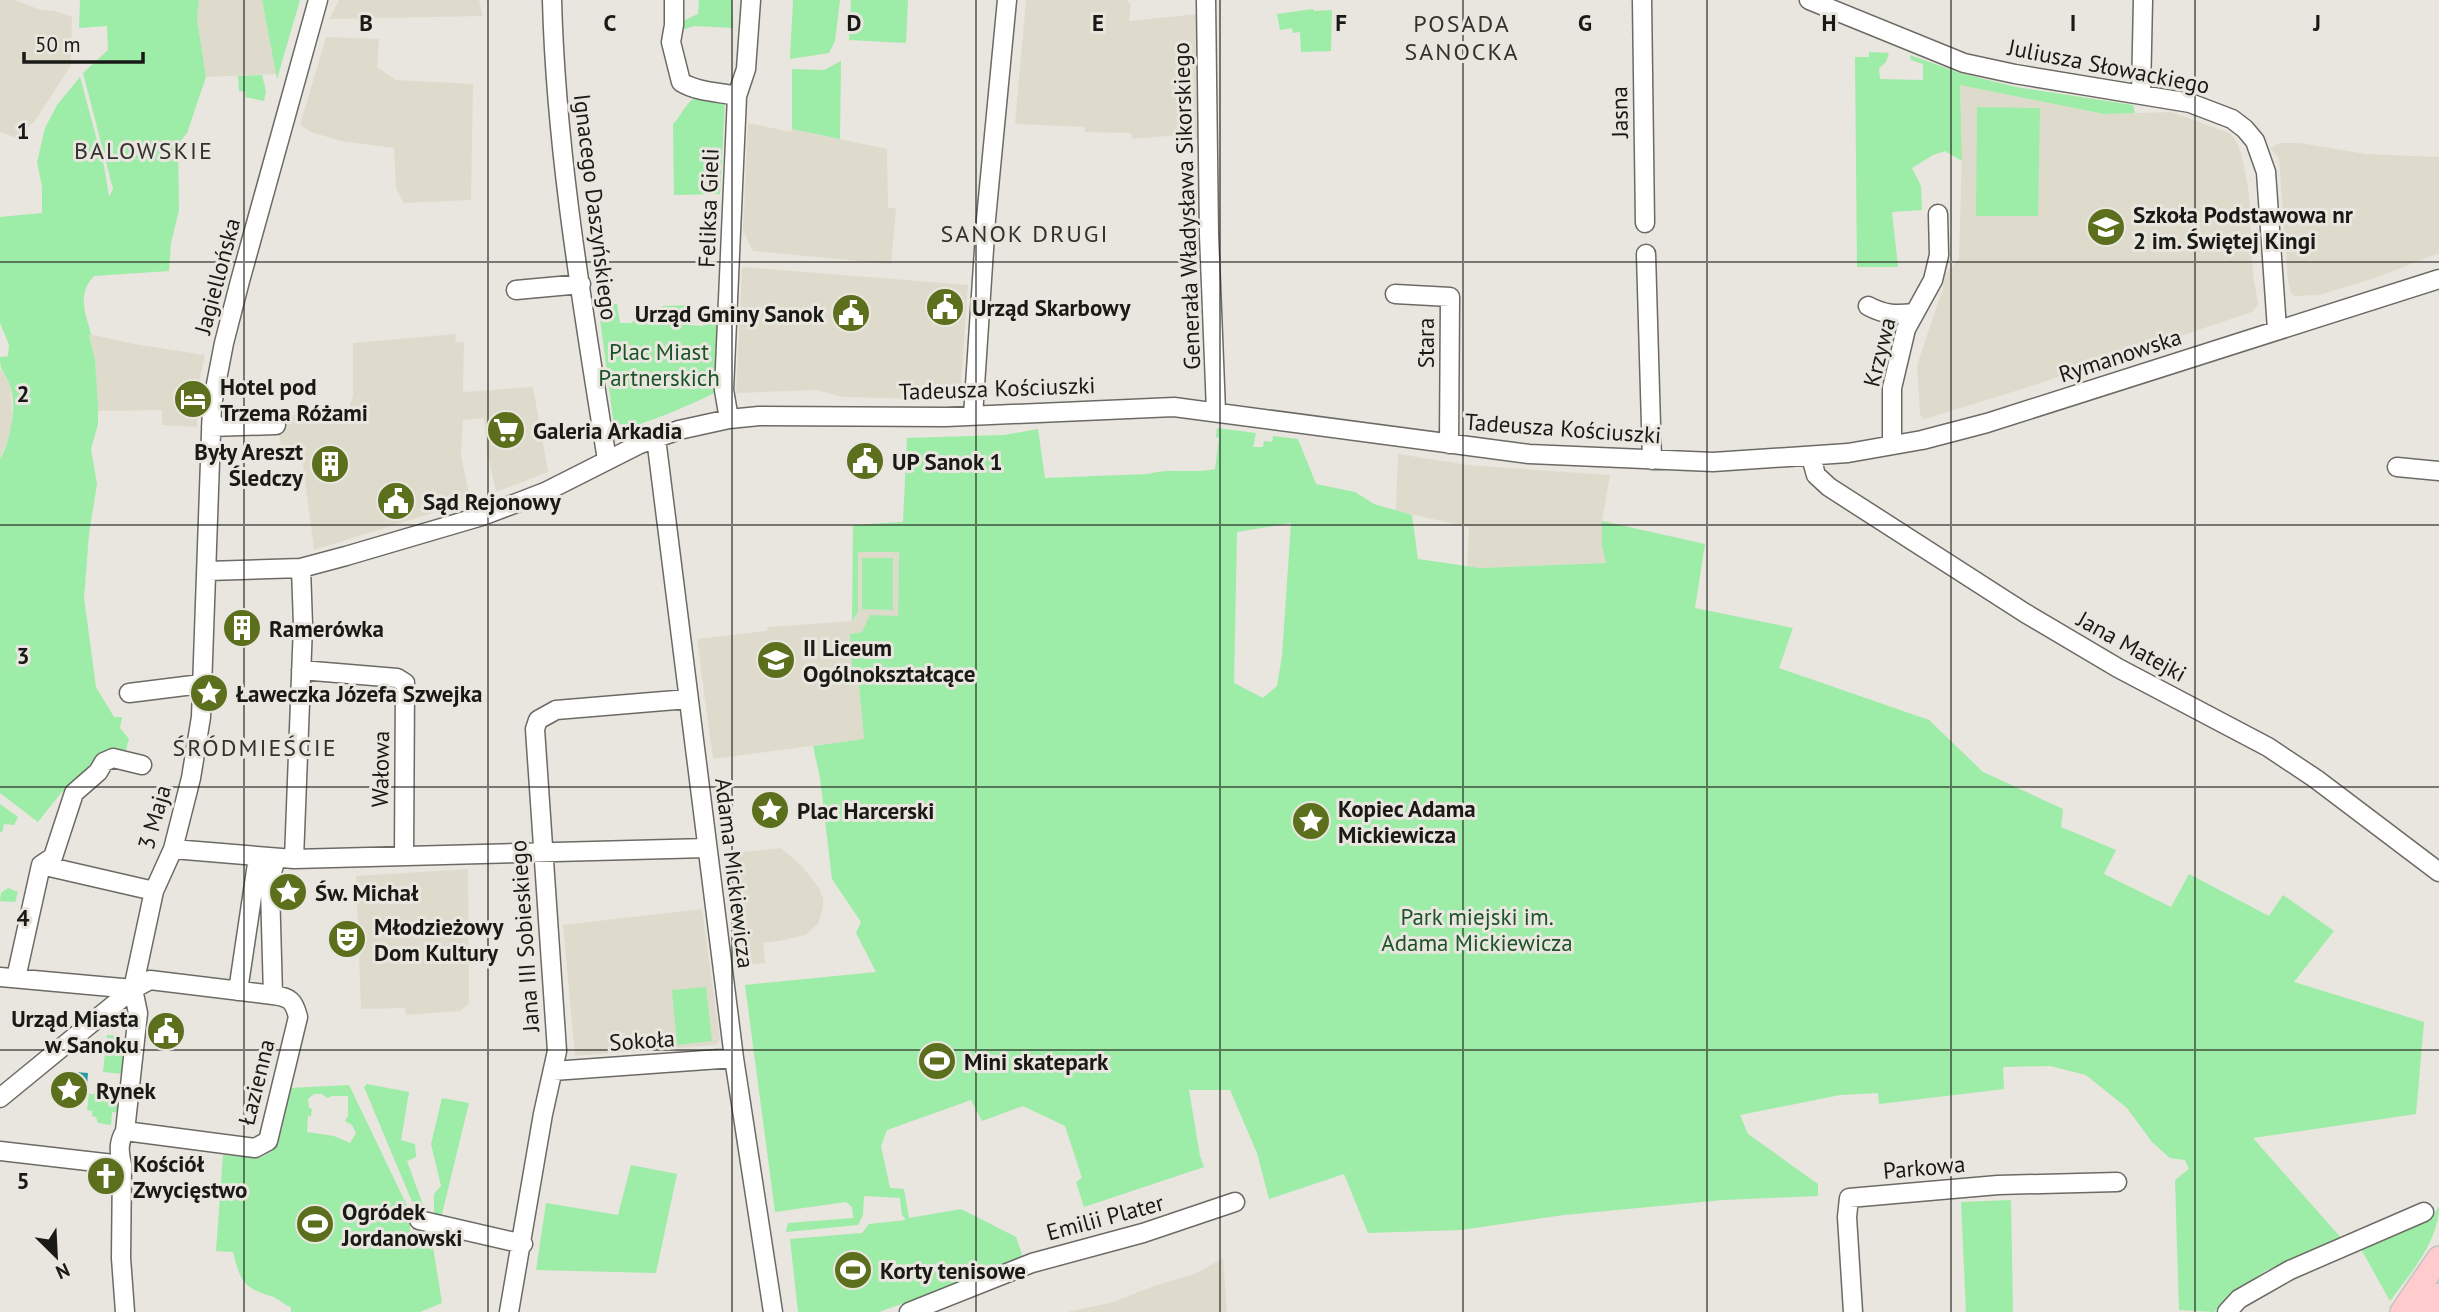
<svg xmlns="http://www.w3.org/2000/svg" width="2439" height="1312" font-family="'PT Sans',sans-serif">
<rect width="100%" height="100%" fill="#e8e6de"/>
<path fill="#dfdbcc" d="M 0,0 L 14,0 L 41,10 L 55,11 L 72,17 L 71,65 L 35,121 L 17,138 L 0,132 Z
M 199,0 L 262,0 L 276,74 L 206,77 L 197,19 Z
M 339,0 L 479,0 L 483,16 L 329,19 Z
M 1026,0 L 1127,0 L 1131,5 L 1129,21 L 1197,14 L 1198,139 L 1168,136 L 1132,139 L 1131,133 L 1085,132 L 1085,127 L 1015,124 Z
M 326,37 L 379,39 L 377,67 L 396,80 L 473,84 L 471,200 L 404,203 L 396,188 L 394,148 L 341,141 L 311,132 L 300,125 Z
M 1960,85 L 2104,114 L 2172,112 L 2229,133 L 2235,139 L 2241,152 L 2249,193 L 2253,274 L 2258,304 L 2252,312 L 2022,389 L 1925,419 L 1920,415 L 1917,365 L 1943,288 L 1945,274 L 1959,259 L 1962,153 Z
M 748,123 L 791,132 L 792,129 L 887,149 L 888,208 L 896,208 L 891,264 L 753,251 L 743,231 Z
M 2280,143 L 2300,143 L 2366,154 L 2439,157 L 2439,253 L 2378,277 L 2319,295 L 2294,296 L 2291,293 L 2288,282 L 2279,159 L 2270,148 Z
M 742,267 L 968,285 L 961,384 L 943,399 L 842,397 L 817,390 L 736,393 Z
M 89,334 L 134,344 L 205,355 L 198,388 L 197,427 L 162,425 L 162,410 L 98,411 L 95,360 Z
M 455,334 L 456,342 L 464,342 L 463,392 L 533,387 L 548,472 L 496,492 L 487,451 L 484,418 L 463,420 L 461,456 L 470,498 L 438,508 L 439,511 L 314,550 L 301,449 L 282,451 L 276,417 L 349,407 L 353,396 L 353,343 Z
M 0,369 L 10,384 L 13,426 L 0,459 Z
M 1398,454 L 1468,465 L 1610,475 L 1602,521 L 1602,546 L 1606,563 L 1480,568 L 1467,566 L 1469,527 L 1396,511 Z
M 858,551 L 899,552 L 898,616 L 859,685 L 864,739 L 713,759 L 697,639 L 767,631 L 768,627 L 852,621 L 858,612 Z
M 781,848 L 802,866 L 819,888 L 823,899 L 823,908 L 818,924 L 805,935 L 784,940 L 763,943 L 765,963 L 739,966 L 726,854 Z
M 468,869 L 469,1004 L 460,1011 L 406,1015 L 405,1008 L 361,1009 L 356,876 Z
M 702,909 L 720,1040 L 716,1045 L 575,1056 L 563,925 Z
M 1223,1258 L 1227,1312 L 1067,1312 L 1110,1303 L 1154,1286 L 1195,1274 Z"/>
<path fill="#9deca7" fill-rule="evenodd" d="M 80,0 L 199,0 L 197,19 L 206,77 L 187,133 L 178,144 L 179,210 L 171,243 L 169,271 L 94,276 C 77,294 85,312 91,334 L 89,335 L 95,360 L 98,405 L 98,424 L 91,449 L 97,484 L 89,534 L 84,598 L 96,687 L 114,717 L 122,717 L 120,728 L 129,739 L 125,753 L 107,749 L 61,793 L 38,822 L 0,793 L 0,459 C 11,441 18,402 9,383 C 4,371 0,372 0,357 L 8,356 L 9,345 L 0,323 L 0,217 L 42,213 L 42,187 L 37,162 L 45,128 L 57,105 L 80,77 L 104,166 L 109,197 L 113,189 L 83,73 L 108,50 L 107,26 L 79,28 Z
M 262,0 L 300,0 L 277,79 L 276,74 Z
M 699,0 L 732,0 L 733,28 L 694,26 L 679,31 L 683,21 L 698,14 Z
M 793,0 L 840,0 L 835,41 L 829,53 L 790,59 Z
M 851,0 L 908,0 L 906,43 L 849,40 Z
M 1313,9 L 1314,11 L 1332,10 L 1331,51 L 1301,52 L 1300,32 L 1293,33 L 1292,28 L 1280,30 L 1277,14 Z
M 1869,52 L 1889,53 L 1886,62 L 1879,68 L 1880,79 L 1923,80 L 1923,64 L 1911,60 L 1910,55 L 1960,73 L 2016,87 L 2133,105 L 2135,113 L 2104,114 L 1960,85 L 1962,161 L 1945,151 L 1933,155 L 1912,168 L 1921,186 L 1922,210 L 1892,212 L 1898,267 L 1857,267 L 1855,57 L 1869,57 Z
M 841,61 L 840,139 L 792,129 L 792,69 L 824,70 Z
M 262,75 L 266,91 L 264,101 L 245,97 L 246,92 L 239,91 L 238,76 Z
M 699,95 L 725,100 L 720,194 L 674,195 L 673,124 C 683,114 686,101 699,95 Z
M 1977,107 L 2040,108 L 2038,216 L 1976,216 Z
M 598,304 L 617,304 L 620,323 L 632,323 L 638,314 L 661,313 L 662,306 L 689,305 L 688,325 L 703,326 L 704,318 L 717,318 L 714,393 C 700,401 641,426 625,428 C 624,428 616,426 614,426 Z
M 1217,428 L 1256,433 L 1253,447 L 1263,447 L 1264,441 L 1272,442 L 1273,436 L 1298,439 L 1316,484 L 1355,492 L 1374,504 L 1412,515 L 1418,559 L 1480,568 L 1606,563 L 1602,546 L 1602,521 L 1705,544 L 1695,608 L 1793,628 L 1779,668 L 1929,720 L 1983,772 L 2063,809 L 2061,827 L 2116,850 L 2104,874 L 2171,907 L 2189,874 L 2269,916 L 2283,895 L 2334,931 L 2294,982 L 2424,1022 L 2416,1114 L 2253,1138 L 2342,1239 L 2265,1271 L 2214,1312 L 2179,1310 L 2175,1180 L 2189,1169 L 2185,1160 L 2170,1158 L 2152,1142 L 2127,1108 L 2086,1075 L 2050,1066 L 2003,1067 L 2004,1089 L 1879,1104 L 1878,1093 L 1840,1095 L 1740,1115 L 1748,1134 L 1818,1184 L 1818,1196 L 1723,1200 L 1564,1215 L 1461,1230 L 1368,1233 L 1344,1174 L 1269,1199 L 1257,1153 L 1230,1090 L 1189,1090 L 1200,1156 L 1204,1167 L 1084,1207 L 1076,1182 L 1082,1178 L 1065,1126 L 1023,1106 L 982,1121 L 971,1100 L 887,1130 L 881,1146 L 890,1188 L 904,1189 L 909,1218 L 961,1209 L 1016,1237 L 1022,1254 L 1016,1263 L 879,1312 L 798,1312 L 790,1239 L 862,1233 L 869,1224 L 906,1220 L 902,1215 L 900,1198 L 864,1196 L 863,1215 L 858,1225 L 786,1232 L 788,1223 L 853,1218 L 852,1207 L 846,1202 L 775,1212 L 745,985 L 876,972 L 856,933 L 861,922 L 832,879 L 820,778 L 813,746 L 864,739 L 859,685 L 853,681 L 850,634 L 862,632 L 870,615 L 898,616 L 899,552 L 858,552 L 858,612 L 852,621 L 853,525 L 903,522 L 907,438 L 1004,435 L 1038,429 L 1045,478 L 1148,474 C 1170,467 1193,474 1215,469 L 1219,438 L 1216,437 ZM 1291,523 L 1282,656 L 1277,686 L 1263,698 L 1234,683 L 1237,532 Z
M 862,558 L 893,558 L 893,610 L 862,609 Z
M 0,804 L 18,817 L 14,825 L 4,824 L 2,832 L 0,832 Z
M 8,888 L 18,892 L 15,902 L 0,901 L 1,893 Z
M 706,987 L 712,1041 L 677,1045 L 672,990 Z
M 107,1035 L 120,1036 L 119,1048 L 128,1049 L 125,1074 L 103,1072 Z
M 367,1084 L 409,1092 L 401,1140 L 415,1144 L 416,1157 L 407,1161 L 426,1213 L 416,1211 L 364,1087 Z
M 100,1085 L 124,1087 L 122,1113 L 112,1112 L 111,1125 L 98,1123 L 96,1117 L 92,1116 L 92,1111 L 87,1110 L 89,1094 L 94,1094 L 95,1090 L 99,1090 Z
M 349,1085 L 410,1212 L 410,1240 L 433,1247 L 442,1303 L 420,1312 L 291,1312 L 291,1307 C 284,1305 278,1298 271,1296 C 243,1288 240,1280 233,1252 L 216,1251 L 223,1155 L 260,1158 L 272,1151 L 277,1134 L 282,1130 L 290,1088 ZM 314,1094 L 322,1094 L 327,1098 L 332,1096 L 348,1096 L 348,1116 L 345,1121 L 352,1125 L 356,1133 L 350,1143 L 334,1136 L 307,1132 L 308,1116 L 311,1116 L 312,1109 L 309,1108 L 308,1099 Z
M 442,1098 L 469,1103 L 441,1218 L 434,1215 L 434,1194 L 441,1186 L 431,1144 Z
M 631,1165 L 677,1174 L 656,1273 L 536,1270 L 546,1203 L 618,1215 Z
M 2011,1200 L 2013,1312 L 1966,1312 L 1961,1202 Z
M 2439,1206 C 2439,1241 2410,1274 2390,1301 L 2361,1249 L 2434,1215 Z"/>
<path fill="#269ca2" d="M 76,1072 L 88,1073 L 87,1085 L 77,1084 L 76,1094 L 63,1093 L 64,1080 L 75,1081 Z"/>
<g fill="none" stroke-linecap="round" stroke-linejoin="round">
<defs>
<path id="minor" d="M 552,0 C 556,154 583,308 607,460
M 674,0 L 674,25 L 671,42 L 681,82 C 697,92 718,92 737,96
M 1206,0 L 1209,235 L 1216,411
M 1642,0 L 1645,223
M 1809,0 L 1964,63 L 2015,74 L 2190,103 L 2232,119 L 2245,129 L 2255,141 L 2266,172 L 2277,329
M 2141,94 L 2143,0
M 1646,254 L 1652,460
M 516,290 L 581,284
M 1395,294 L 1450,297 L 1449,444
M 1868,306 C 1885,315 1896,315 1914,313
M 973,416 L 986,219 L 1007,0
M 729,419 L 724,390 L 737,96 L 746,69 L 751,0
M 211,427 L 276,425
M 656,438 L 734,1058 L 773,1312
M 1892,445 L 1892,388 L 1906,329 L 1933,280 L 1939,255 L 1938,214
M 1811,457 L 1816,475 L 1829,487 L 2025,613 L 2118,668 L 2268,747 L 2316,779 L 2439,872
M 2397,467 L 2439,471
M 208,571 L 301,568 L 346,556 L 482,516 L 519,502 L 545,492 L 640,444 L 679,430 L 729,419 L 759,416 L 946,417 L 1174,407 L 1529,454 L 1713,462 L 1848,453 L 1922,440 L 1987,423 L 2439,279
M 301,670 L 397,678 L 405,683 L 404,856
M 129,693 L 201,684
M 173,849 L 294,859 L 707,848
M 294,859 L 303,625 L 301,568
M 41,865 L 154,891
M 0,977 L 133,989
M 16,978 L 41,865 L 53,857 L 74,793 L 98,772 L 104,762 L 113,758 L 142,765
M 238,991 L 258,857
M 273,995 L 270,888 L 271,876 L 276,858
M 553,1071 L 734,1058
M 0,1098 L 133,989 L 150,980 L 273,995 C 290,997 294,1001 298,1017 L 268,1141 L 255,1148 L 125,1131
M 0,1151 L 122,1165
M 419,1220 L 523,1244
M 125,1312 L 121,1258 L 122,1165 C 119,1151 118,1143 125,1131 L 138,1013 L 133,989 L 154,891 L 173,849 L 191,778 L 201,717 L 212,405 L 224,343 L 240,281 L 318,0
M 509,1312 L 543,1114 L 557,1051 L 535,729 L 538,720 L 556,710 L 688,699
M 909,1312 L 1032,1263 L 1143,1233 L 1235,1202
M 1853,1312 L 1847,1217 L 1849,1198 L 1998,1185 L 2117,1182
M 2227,1312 L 2239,1299 L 2290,1270 L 2424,1212"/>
<path id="major" d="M 2402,1312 L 2439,1258
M 2427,1312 L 2439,1295"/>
</defs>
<use href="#minor" stroke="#6c6a64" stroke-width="21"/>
<use href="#major" stroke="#c3c3c2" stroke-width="26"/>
<use href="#minor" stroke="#fff" stroke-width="18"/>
<use href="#major" stroke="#ffcbcc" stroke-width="23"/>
</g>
<path fill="none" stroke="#191916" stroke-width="2" stroke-opacity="0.55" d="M 244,0 L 244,1312M 488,0 L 488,1312M 732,0 L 732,1312M 976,0 L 976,1312M 1220,0 L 1220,1312M 1463,0 L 1463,1312M 1707,0 L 1707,1312M 1951,0 L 1951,1312M 2195,0 L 2195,1312M 0,262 L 2439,262M 0,525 L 2439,525M 0,787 L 2439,787M 0,1050 L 2439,1050"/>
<defs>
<symbol id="school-disc" viewBox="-11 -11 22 22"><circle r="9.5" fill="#5b6f1d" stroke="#e8e6de"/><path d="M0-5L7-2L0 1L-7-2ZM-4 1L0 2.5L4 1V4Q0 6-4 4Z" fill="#fff"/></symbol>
<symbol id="civic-disc" viewBox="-11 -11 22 22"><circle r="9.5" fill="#5b6f1d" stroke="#e8e6de"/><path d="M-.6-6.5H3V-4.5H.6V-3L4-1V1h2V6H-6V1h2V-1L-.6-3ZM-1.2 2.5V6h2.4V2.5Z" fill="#fff"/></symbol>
<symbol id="hotel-disc" viewBox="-11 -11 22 22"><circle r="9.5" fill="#5b6f1d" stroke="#e8e6de"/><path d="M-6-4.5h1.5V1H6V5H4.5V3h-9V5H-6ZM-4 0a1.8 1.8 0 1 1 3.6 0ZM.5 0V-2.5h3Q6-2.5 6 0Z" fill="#fff"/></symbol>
<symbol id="supermarket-disc" viewBox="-11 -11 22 22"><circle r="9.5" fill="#5b6f1d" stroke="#e8e6de"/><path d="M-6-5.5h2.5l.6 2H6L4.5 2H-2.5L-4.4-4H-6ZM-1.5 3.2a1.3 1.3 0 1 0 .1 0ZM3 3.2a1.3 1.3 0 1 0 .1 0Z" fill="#fff"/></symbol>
<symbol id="building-disc" viewBox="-11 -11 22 22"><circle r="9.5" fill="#5b6f1d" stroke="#e8e6de"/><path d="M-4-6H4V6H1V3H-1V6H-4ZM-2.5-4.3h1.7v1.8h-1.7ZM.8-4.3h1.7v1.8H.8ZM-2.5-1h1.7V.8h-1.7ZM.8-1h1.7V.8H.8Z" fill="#fff"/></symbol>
<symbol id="sight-disc" viewBox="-11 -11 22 22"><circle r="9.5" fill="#5b6f1d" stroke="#e8e6de"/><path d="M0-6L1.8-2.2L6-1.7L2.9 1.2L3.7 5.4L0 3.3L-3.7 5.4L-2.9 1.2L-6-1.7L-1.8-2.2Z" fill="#fff"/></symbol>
<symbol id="theatre-disc" viewBox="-11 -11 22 22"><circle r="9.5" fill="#5b6f1d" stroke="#e8e6de"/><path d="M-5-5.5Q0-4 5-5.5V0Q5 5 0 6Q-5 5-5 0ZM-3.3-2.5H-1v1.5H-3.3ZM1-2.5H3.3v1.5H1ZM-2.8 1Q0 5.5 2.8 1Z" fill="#fff"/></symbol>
<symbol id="stadium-disc" viewBox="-11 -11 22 22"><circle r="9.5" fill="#5b6f1d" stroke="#e8e6de"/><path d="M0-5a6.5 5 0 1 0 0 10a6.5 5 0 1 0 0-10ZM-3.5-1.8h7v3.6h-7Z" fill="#fff"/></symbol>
<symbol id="church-disc" viewBox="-11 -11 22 22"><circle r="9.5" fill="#5b6f1d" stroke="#e8e6de"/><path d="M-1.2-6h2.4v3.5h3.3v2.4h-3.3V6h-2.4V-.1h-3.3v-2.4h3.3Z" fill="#fff"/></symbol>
</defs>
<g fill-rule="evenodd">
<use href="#school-disc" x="2084" y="205" width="44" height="44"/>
<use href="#civic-disc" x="923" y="285" width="44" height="44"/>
<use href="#civic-disc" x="829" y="291" width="44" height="44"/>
<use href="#hotel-disc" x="171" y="377" width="44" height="44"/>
<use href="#supermarket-disc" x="484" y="408" width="44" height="44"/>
<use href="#civic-disc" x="843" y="439" width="44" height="44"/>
<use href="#building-disc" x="308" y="442" width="44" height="44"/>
<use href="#civic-disc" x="374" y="479" width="44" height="44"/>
<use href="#building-disc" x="220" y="606" width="44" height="44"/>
<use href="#school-disc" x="754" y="638" width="44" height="44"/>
<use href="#sight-disc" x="187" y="671" width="44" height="44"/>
<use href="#sight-disc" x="748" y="788" width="44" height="44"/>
<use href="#sight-disc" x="1289" y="799" width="44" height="44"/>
<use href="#sight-disc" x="266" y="870" width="44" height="44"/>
<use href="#theatre-disc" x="325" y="917" width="44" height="44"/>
<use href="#civic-disc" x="144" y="1009" width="44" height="44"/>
<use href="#stadium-disc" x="915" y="1039" width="44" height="44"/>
<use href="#sight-disc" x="47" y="1068" width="44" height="44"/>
<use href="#church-disc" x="84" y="1154" width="44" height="44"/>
<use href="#stadium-disc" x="293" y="1202" width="44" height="44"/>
<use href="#stadium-disc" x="831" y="1248" width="44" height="44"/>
</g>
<g text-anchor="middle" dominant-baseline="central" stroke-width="6" stroke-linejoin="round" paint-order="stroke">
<g font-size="23" fill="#191916" stroke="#e8e6de">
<text transform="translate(2109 66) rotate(11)">Juliusza Słowackiego</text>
<text transform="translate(1619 112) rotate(-91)">Jasna</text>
<text transform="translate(1186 206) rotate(-92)">Generała Władysława Sikorskiego</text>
<text transform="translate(596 207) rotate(83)">Ignacego Daszyńskiego</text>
<text transform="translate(708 208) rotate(-88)">Feliksa Gieli</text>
<text transform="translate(217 276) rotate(-75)">Jagiellońska</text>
<text transform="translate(1425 343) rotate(-90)">Stara</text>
<text transform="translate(1879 352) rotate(-76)">Krzywa</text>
<text transform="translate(2120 355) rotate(-18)">Rymanowska</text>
<text transform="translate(997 388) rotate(-2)">Tadeusza Kościuszki</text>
<text transform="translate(1563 428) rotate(4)">Tadeusza Kościuszki</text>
<text transform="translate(2132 646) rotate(29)">Jana Matejki</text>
<text transform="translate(380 769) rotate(-89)">Wałowa</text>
<text transform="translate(154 817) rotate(-74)">3 Maja</text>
<text transform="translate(735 873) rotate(83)">Adama Mickiewicza</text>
<text transform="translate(524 936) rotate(-94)">Jana III Sobieskiego</text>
<text transform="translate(642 1040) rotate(-4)">Sokoła</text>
<text transform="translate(256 1082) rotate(-76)">Łazienna</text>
<text transform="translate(1924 1167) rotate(-5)">Parkowa</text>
<text transform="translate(1105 1217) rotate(-15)">Emilii Plater</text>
</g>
<g font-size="23" font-weight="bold" fill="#191916" stroke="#e8e6de" text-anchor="start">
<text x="2133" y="214">Szkoła Podstawowa nr<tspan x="2133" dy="26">2 im. Świętej Kingi</tspan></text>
<text x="972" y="307">Urząd Skarbowy</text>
<text x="824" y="313" text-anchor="end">Urząd Gminy Sanok</text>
<text x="220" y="386">Hotel pod<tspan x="220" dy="26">Trzema Różami</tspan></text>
<text x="533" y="430">Galeria Arkadia</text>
<text x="303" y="451" text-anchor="end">Były Areszt<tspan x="303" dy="26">Śledczy</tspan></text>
<text x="892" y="461">UP Sanok 1</text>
<text x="423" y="501">Sąd Rejonowy</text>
<text x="269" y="628">Ramerówka</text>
<text x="803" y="647">II Liceum<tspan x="803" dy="26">Ogólnokształcące</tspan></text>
<text x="236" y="693">Ławeczka Józefa Szwejka</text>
<text x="1338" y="808">Kopiec Adama<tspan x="1338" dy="26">Mickiewicza</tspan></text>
<text x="797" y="810">Plac Harcerski</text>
<text x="315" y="892">Św. Michał</text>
<text x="374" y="926">Młodzieżowy<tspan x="374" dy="26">Dom Kultury</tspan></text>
<text x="139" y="1018" text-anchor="end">Urząd Miasta<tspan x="139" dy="26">w Sanoku</tspan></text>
<text x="964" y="1061">Mini skatepark</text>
<text x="96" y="1090">Rynek</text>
<text x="133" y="1163">Kościół<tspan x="133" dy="26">Zwycięstwo</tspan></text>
<text x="342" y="1211">Ogródek<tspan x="342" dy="26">Jordanowski</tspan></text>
<text x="880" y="1270">Korty tenisowe</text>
</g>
<g font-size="23" fill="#1c5327" stroke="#e8e6de">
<text x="659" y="351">Plac Miast<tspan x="659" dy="26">Partnerskich</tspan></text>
<text x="1477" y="916">Park miejski im.<tspan x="1477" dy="26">Adama Mickiewicza</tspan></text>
</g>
<g font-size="24" letter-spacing="2" fill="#34322d" stroke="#e8e6de">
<text x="1462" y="23">POSADA<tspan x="1462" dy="28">SANOCKA</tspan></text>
<text x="144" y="150">BALOWSKIE</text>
<text x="1025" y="233">SANOK DRUGI</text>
<text x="255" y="747">ŚRÓDMIEŚCIE</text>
</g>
</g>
<g font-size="23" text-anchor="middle" font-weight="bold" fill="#191916" stroke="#e8e6de" stroke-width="6" stroke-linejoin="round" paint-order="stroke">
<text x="366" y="31">B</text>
<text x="610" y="31">C</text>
<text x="854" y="31">D</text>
<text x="1098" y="31">E</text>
<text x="1341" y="31">F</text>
<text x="1585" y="31">G</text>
<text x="1829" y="31">H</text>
<text x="2073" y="31">I</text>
<text x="2317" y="31">J</text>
<text x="23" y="139">1</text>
<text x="23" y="402">2</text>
<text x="23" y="664">3</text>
<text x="23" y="926">4</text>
<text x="23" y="1189">5</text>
</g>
<g transform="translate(56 1256) rotate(156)" stroke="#e8e6de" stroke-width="5" paint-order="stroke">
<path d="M0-5L12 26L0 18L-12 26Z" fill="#191916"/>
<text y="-10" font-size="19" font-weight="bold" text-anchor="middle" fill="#191916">N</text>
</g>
<path d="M24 52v10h119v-10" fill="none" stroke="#191916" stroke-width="3.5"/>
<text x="35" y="52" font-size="21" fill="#191916" stroke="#e8e6de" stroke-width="5" paint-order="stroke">50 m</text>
</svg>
